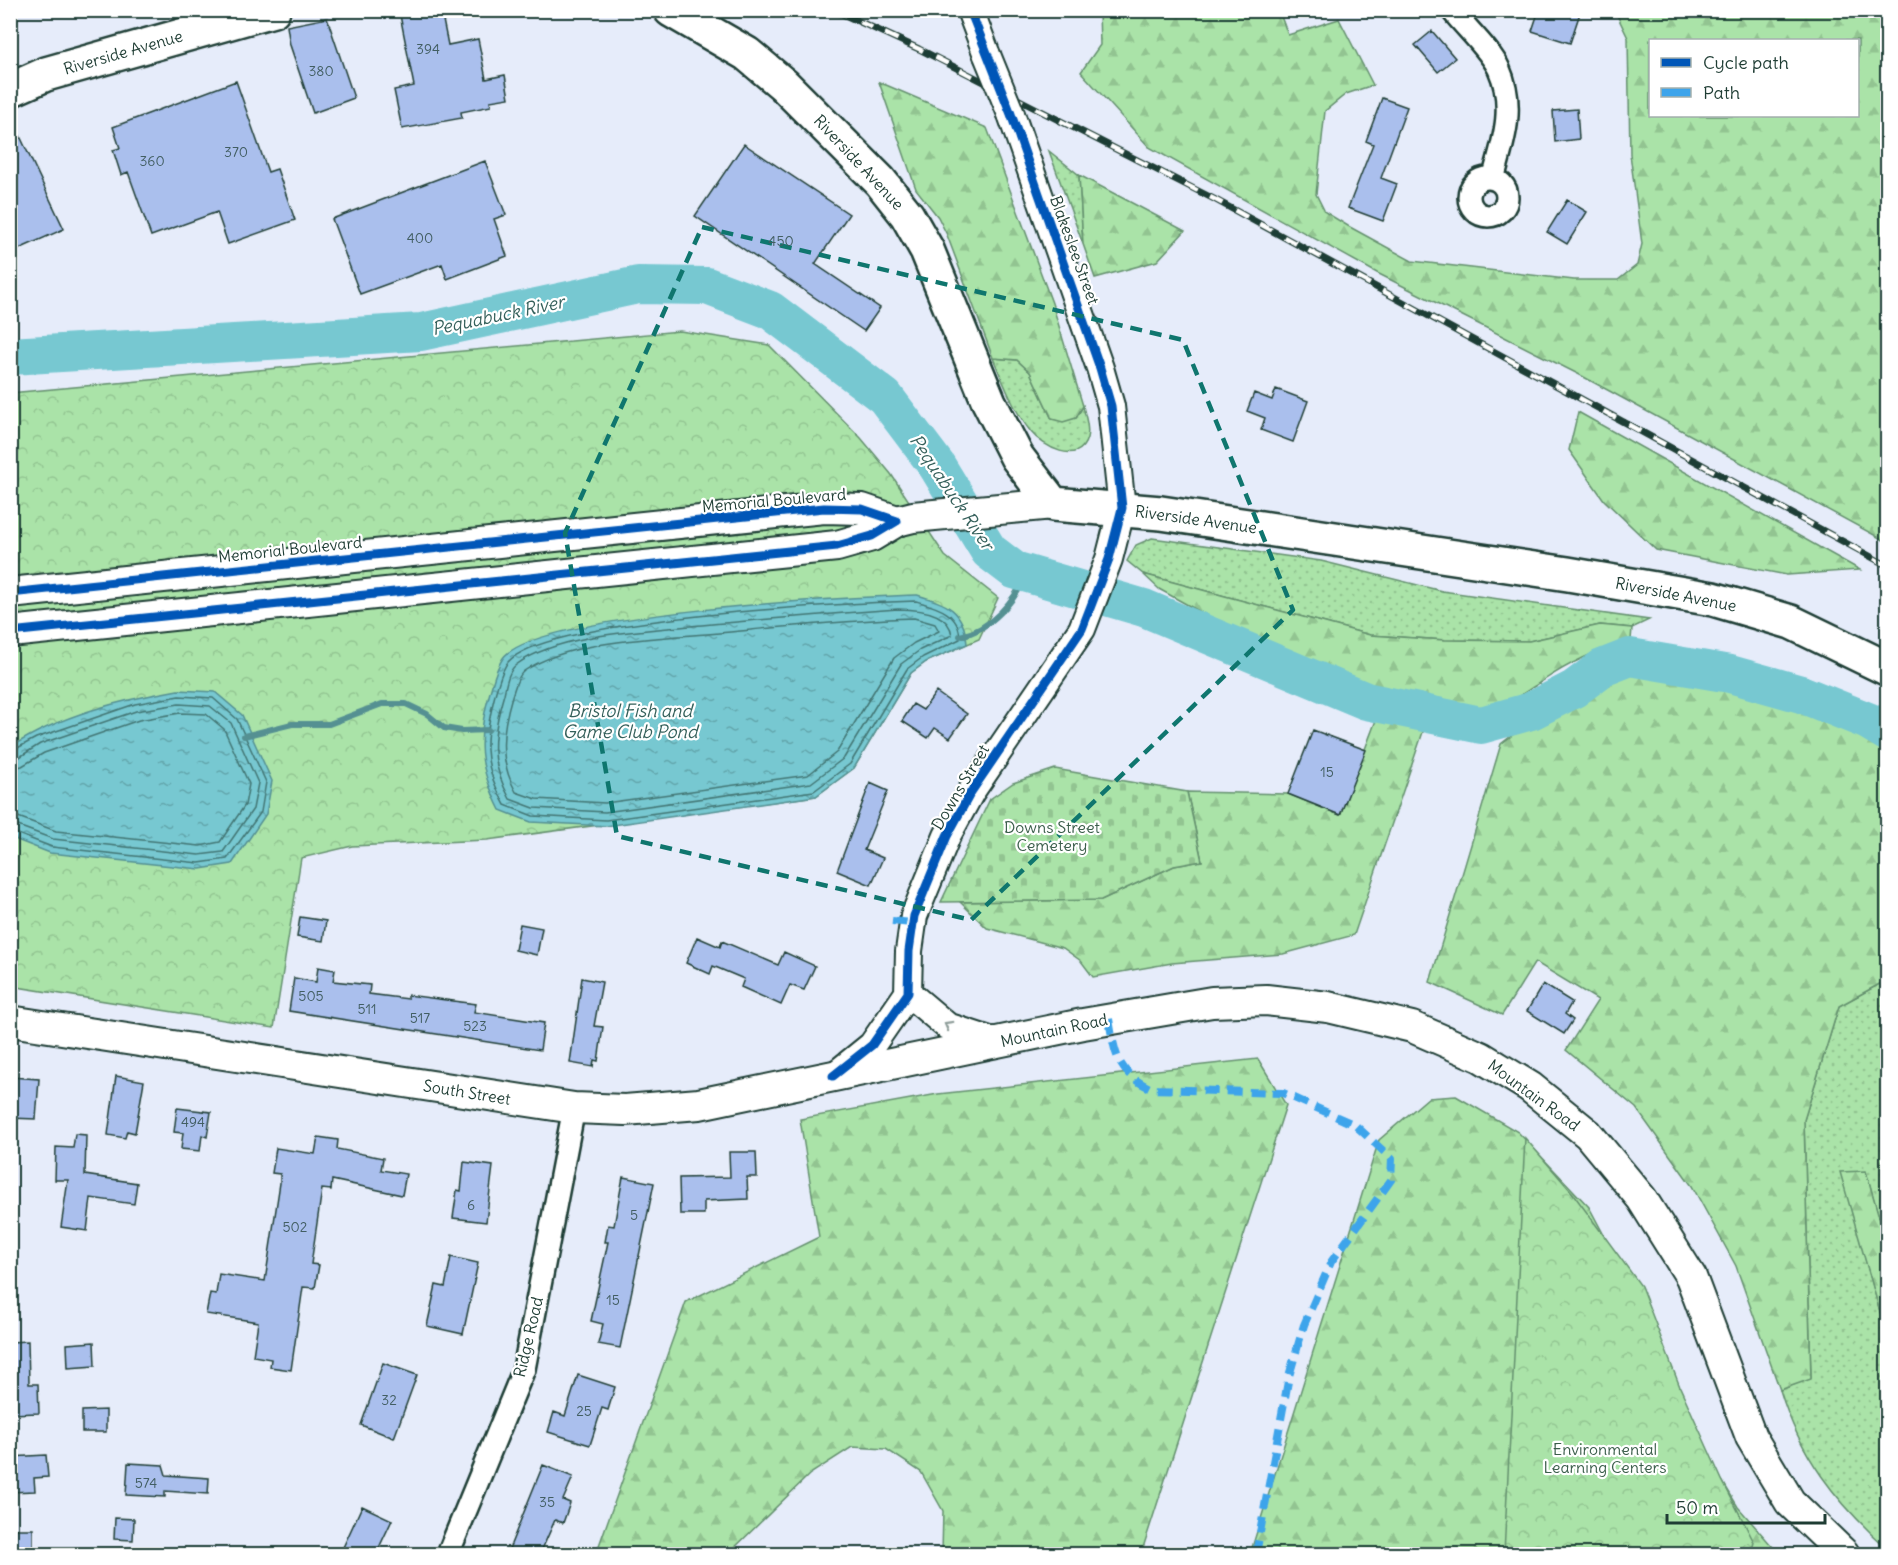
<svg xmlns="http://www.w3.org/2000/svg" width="1898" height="1565" font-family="Delius,sans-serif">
<defs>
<pattern id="grass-dots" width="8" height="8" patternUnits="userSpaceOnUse" patternTransform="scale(1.5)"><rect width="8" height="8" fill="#aae3a8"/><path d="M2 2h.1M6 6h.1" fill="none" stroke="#92c491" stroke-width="1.8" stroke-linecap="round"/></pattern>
<pattern id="forest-firs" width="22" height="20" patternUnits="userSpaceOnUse" patternTransform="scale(1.5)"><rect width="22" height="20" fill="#aae3a8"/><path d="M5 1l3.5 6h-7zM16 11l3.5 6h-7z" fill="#92c491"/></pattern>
<pattern id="cemetery-stones" width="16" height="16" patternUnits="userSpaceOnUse" patternTransform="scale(1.5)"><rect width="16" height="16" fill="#aae3a8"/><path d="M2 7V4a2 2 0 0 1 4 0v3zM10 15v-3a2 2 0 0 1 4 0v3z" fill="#92c491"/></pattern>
<pattern id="park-crowns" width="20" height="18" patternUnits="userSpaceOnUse" patternTransform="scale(1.5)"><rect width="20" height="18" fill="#aae3a8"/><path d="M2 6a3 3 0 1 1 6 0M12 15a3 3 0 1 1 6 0" fill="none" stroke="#92c491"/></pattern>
<pattern id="water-ripples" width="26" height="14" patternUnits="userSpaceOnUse" patternTransform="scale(1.5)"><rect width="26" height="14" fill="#77c8d1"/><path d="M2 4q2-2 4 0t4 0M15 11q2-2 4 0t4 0" fill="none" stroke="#61a4aa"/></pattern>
</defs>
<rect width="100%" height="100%" fill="#e6ecfa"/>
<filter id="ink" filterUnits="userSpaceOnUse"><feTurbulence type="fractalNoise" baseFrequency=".0167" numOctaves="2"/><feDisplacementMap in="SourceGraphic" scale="12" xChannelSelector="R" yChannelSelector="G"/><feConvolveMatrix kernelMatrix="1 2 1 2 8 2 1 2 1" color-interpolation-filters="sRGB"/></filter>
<g filter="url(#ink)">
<path fill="url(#grass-dots)" stroke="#64906e" stroke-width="1.5" d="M 1049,151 L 1079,175 L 1083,244 Z
M 993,358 L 1017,360 L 1030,372 L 1052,419 L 1076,418 L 1083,406 C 1085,416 1090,428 1087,438 C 1079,467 1042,446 1031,432 C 1013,410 1004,383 993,358 Z
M 1152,538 L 1321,561 L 1442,591 L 1649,620 L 1632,628 L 1600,625 L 1529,641 L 1445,640 L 1370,635 L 1143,574 L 1127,561 L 1136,545 Z
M 1887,980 L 1887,1245 L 1866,1172 L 1841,1173 L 1887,1336 L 1887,1548 C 1836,1502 1800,1456 1780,1390 L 1811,1378 L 1804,1120 L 1839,1006 Z"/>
<path fill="url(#forest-firs)" stroke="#64906e" stroke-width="1.5" fill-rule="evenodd" d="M 1099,11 L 1279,11 L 1288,35 L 1339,19 L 1373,85 L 1346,94 L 1325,111 L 1316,194 L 1325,212 L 1348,226 L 1412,261 L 1574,280 L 1618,280 L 1637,265 L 1642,244 L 1630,154 L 1628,38 L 1615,11 L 1887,11 L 1887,542 L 1580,375 L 1377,273 L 1149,147 L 1081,72 L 1100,45 ZM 1650,40 L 1858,40 L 1858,116 L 1650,116 Z
M 879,82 L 987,128 L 1052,303 L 1083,406 L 1076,418 L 1063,422 L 1052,419 L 1030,372 L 1017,360 L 993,358 L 947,235 L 938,217 L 916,189 Z
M 1079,175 L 1185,231 L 1157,261 L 1095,278 L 1083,244 Z
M 1578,412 L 1860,570 L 1787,575 L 1656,550 L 1604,500 L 1569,450 Z
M 1143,574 L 1370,635 L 1445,640 L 1529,641 L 1600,625 L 1632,628 L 1631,640 C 1599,649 1569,663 1541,682 C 1526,691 1515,701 1497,705 C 1395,723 1247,638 1159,589 Z
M 1650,669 L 1734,685 L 1863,735 L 1887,749 L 1887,980 L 1839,1006 L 1804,1120 L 1811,1379 L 1780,1390 L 1736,1266 L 1692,1186 L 1636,1108 L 1566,1050 L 1598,1000 L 1535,962 L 1502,1015 L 1430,982 L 1501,744 L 1519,730 L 1559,713 L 1617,677 Z
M 1378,715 L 1425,726 L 1354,935 L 1283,954 L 1172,963 L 1093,977 L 1081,961 L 1063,948 L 987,928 L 960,902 L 1101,900 L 1174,866 L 1202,861 L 1187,792 L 1288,794 L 1340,815 Z
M 1258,1059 L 1286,1105 L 1141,1554 L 942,1554 L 943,1511 L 921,1472 L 886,1449 L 852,1447 L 810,1474 L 728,1554 L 596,1554 L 686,1302 L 819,1237 L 800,1119 L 938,1094 Z
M 1456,1096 L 1518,1132 L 1589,1207 L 1638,1299 L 1686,1421 L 1738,1507 L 1779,1554 L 1250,1554 L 1379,1140 L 1428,1098 Z
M 1866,1171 L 1887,1245 L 1887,1336 L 1840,1172 Z"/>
<path fill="url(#cemetery-stones)" stroke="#64906e" stroke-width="1.5" d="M 1055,769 L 1187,792 L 1202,861 L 1174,866 L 1101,900 L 941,902 L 990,799 L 1013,783 Z"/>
<path fill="url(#park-crowns)" stroke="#64906e" stroke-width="1.5" d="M 680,331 L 769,345 L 861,438 L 891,474 L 945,556 L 998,598 L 979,639 L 926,662 L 911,673 L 854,768 L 816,796 L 487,840 L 352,846 L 301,858 L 274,1028 L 11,986 L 10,393 Z
M 1525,1138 L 1571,1191 L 1641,1286 L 1680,1387 L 1722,1480 L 1754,1542 L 1751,1554 L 1504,1554 Z"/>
<path fill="url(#water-ripples)" stroke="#549092" stroke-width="1.5" d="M 917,595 C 947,604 964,609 967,644 L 926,662 L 911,673 L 854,768 L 816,796 L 606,826 L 531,822 L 500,810 C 478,766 476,740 490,692 C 493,682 496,668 503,658 C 536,613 851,597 917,595 Z
M 178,690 L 215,692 L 242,715 L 272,781 L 266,814 L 232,864 L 200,869 L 50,853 L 17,840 L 11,835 L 11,747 C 60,715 121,700 178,690 Z"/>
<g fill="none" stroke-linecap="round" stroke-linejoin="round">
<path stroke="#427573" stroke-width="1.5" d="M 916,601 C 937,607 960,613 960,639 L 923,657 L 907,669 L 850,764 L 814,791 L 606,820 L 533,816 L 505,805 C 481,764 484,736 496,691 C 499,682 502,669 508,662 C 546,618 848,603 916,601 Z
M 898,609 C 916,609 949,611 952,635 L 920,650 L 901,664 L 844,758 L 811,783 L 605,812 L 534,808 L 510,799 C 489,761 492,735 504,694 C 506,685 508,671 516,665 C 560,633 648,630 702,625 C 767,619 832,614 898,609 Z
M 914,618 L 935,624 L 939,631 L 914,643 L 894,658 L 837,752 L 808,775 L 605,803 L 536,799 L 516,792 C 498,759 502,730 512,696 C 515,688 517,676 524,671 C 571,639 662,638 719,633 C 783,627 849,620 914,618 Z
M 10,752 L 36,738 L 135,704 L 179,696 L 213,698 L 237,719 L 266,782 L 261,812 L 227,859 L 199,863 L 52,847 L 10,831
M 10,759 L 18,758 L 40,744 L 136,711 L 179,704 L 210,706 L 231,723 L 258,783 L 253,809 L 223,852 L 199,855 L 53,839 L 10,823
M 10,769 L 22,766 L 44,753 L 139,720 L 180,713 L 206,714 L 224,729 L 249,784 L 245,805 L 220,842 L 200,846 L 56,831 L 10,814"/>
<path stroke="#549092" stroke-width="6" d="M 960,636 C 991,630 1015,600 1027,574
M 244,736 L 292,724 L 329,724 L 382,704 L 406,704 L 427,714 L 444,728 L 462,731 L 488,730"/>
<path stroke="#77c8d1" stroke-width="38" d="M 10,356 L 421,332 L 638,285 L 707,286 L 770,310 L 885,397 L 937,466 L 989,551 L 1014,570 L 1144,608 L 1366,701 L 1481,725 L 1531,711 L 1574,689 L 1602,668 L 1630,657 L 1730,674 L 1801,694 L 1868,721 L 1888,733"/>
</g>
<path fill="#aabfed" stroke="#1f3d34" stroke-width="1.5" d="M 399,10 L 441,10 L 448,45 L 478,39 L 486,79 L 505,75 L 509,98 L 490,101 L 491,106 L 461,112 L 462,118 L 402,129 L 394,90 L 414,86 Z
M 1539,10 L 1581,10 L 1570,43 L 1532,31 Z
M 327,18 L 354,98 L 313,113 L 290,45 L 287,26 Z
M 1432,31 L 1455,58 L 1438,72 L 1415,45 Z
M 236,81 L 268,172 L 277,169 L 295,220 L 228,244 L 217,212 L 151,236 L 128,172 L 121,175 L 113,150 L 120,148 L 113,127 Z
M 1382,98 L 1407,107 L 1381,178 L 1397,184 L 1383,221 L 1348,208 L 1373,144 L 1366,141 Z
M 1577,109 L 1579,139 L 1555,142 L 1553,111 Z
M 10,115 L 64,229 L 10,253 Z
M 744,144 L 849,214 L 815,264 L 880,308 L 864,331 L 695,216 Z
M 485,161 L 506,215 L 494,219 L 507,256 L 447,279 L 442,264 L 360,294 L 332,219 Z
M 1567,200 L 1587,212 L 1567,244 L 1547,232 Z
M 1276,389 L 1308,401 L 1293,442 L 1261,430 L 1265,418 L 1247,411 L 1254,393 L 1272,400 Z
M 936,692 L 967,714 L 950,738 L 935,728 L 928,738 L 902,721 L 913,704 L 923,710 Z
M 1313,730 L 1366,750 L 1340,815 L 1288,794 Z
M 870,783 L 888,791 L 864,850 L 883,858 L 871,885 L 837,871 Z
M 300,917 L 326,921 L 323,941 L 297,937 Z
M 520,924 L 542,928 L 537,955 L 515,950 Z
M 697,937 L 720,947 L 722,941 L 778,965 L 784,952 L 815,966 L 804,990 L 790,985 L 781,1005 L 741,987 L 744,979 L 713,966 L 710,974 L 686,963 Z
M 318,967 L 335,970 L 333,981 L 370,985 L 369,994 L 408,999 L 408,995 L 476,1004 L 474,1012 L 544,1023 L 540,1050 L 289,1011 L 294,978 L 316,982 Z
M 582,978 L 602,982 L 594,1026 L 603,1027 L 598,1061 L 594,1060 L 593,1067 L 570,1063 Z
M 1543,984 L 1572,1002 L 1565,1014 L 1573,1020 L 1564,1034 L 1527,1011 Z
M 116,1076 L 144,1081 L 135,1133 L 127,1131 L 125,1138 L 108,1135 Z
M 10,1077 L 39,1079 L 36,1119 L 10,1118 Z
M 177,1108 L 211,1112 L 207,1137 L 202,1135 L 200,1151 L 181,1149 L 183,1133 L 174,1132 Z
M 75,1134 L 86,1135 L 85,1175 L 137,1183 L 134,1204 L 91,1198 L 87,1231 L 61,1227 L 68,1180 L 55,1180 L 56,1147 L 73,1148 Z
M 318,1137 L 338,1140 L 337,1149 L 383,1158 L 381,1170 L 406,1174 L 402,1195 L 332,1180 L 331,1190 L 322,1189 L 311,1264 L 319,1265 L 315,1288 L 303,1287 L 291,1370 L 270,1367 L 271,1359 L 253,1356 L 258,1322 L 206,1314 L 210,1293 L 216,1294 L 219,1274 L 265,1281 L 280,1183 L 280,1174 L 272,1173 L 276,1148 L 315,1154 Z
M 729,1152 L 756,1152 L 757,1177 L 747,1177 L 748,1199 L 704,1201 L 704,1214 L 680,1214 L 679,1178 L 730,1177 Z
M 464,1162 L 493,1166 L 486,1222 L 453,1218 L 457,1190 L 461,1191 Z
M 623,1177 L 654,1183 L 620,1348 L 598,1344 L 603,1324 L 591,1321 L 608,1242 L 605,1242 L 608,1225 L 614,1226 Z
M 451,1257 L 478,1263 L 463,1334 L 427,1326 L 436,1285 L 445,1287 Z
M 28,1341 L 29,1384 L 38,1384 L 39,1413 L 10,1414 L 10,1342 Z
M 94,1342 L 95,1366 L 68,1368 L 67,1344 Z
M 383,1363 L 417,1375 L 394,1438 L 361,1425 Z
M 578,1375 L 615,1387 L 608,1410 L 602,1408 L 590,1445 L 548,1432 L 554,1412 L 565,1416 Z
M 106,1410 L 106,1432 L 82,1432 L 82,1411 Z
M 46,1455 L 48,1477 L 34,1478 L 35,1491 L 10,1492 L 10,1457 Z
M 128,1463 L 163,1465 L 166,1475 L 209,1478 L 208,1494 L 165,1491 L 165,1497 L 126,1495 Z
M 543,1465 L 573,1477 L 563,1500 L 570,1503 L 563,1523 L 555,1520 L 540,1554 L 507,1554 Z
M 362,1506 L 392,1520 L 376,1554 L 340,1554 Z
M 115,1518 L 134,1519 L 133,1540 L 114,1539 Z
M 10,1529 L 33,1529 L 33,1554 L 10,1554 Z"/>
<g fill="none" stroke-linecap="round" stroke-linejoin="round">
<defs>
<path id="minor" d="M 1452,10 C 1465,27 1491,51 1499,69 C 1516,107 1503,143 1493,179
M1469 197a19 19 0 1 1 38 0a19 19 0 1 1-38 0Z
M 448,1554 L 524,1369 L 574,1108"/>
<path id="tertiary" d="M 970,10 L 987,55
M 908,993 L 947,1026 L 996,1042
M 835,1075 L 872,1045 L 908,993 L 909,951 L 914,916 L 947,836 L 971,792 L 1082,629 L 1109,559 L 1122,508 L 1111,406 L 1100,368 L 1011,114"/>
<path id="secondary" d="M 10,593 L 824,508 L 862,509 L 897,521
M 10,632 L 837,546 L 872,536 L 897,521 L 913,517 L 1053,504
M 10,1021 L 574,1108 L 625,1110 L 699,1104 L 1083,1024 L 1212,1002 L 1266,1000 L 1328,1007 L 1412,1027 L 1481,1057 L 1530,1087 L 1588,1134 L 1642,1199 L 1691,1277 L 1751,1437 L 1790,1502 L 1844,1554"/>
<path id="trunk" d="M 671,10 L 747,54 L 784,85 L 880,181 L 907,215 L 927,250 L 989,402 L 1017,457 L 1053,504 L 1161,513 L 1568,574 L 1713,599 L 1791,622 L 1888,669
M 10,90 L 46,74 L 273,10"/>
</defs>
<use href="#minor" stroke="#1f3d34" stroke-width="26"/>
<use href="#tertiary" stroke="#1f3d34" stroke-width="30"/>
<use href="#secondary" stroke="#1f3d34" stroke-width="34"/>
<use href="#trunk" stroke="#1f3d34" stroke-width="38"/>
<use href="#minor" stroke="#fff" stroke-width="21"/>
<use href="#tertiary" stroke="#fff" stroke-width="26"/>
<use href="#secondary" stroke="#fff" stroke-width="30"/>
<use href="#trunk" stroke="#fff" stroke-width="33"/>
<defs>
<path id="rail" d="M 834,10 L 919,49 L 1214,199 L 1888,566"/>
</defs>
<use href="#rail" stroke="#1f3d34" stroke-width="7"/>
<use href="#rail" stroke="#fff" stroke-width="4.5" stroke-dasharray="14" stroke-linecap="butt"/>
<defs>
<path id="tertiary-bridge" d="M 987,55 L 1011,114"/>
</defs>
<use href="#tertiary-bridge" stroke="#1f3d34" stroke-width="30" stroke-linecap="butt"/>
<use href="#tertiary-bridge" stroke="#fff" stroke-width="26"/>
<path stroke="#3da4eb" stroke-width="8" stroke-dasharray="15 8" stroke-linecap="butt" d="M 892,921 L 913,923
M 1109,1019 C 1115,1055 1117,1073 1152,1089 L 1283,1093 L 1355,1125 L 1392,1159 L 1391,1180 L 1331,1262 L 1304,1325 L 1289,1376 L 1256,1554"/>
<defs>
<path id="cycleway" d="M 10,593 L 824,508 L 862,509 L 897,521
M 10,632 L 837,546 L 872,536 L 897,521
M 833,1076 L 872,1045 L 908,993 L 909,951 L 914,916 L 947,836 L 971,792 L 1082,629 L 1109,559 L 1122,508 L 1111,406 L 1100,368 L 1011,114 L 970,10"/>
</defs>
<use href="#cycleway" stroke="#fff" stroke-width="13"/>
<use href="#cycleway" stroke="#0057b8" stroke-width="9"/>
</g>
<defs><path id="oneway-chevron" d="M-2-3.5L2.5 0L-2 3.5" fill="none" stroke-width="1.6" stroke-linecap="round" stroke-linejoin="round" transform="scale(1.5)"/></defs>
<use stroke="#8f9e9a" href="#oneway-chevron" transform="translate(948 1025) rotate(-151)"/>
</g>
<path fill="none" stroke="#0f766e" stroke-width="4.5" stroke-dasharray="12 8" stroke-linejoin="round" d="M 702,227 L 1183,340 L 1293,610 L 971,920 L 617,836 L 565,533 Z"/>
<g text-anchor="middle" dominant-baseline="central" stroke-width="4.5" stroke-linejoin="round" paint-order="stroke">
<g font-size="14" fill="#425e62">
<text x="428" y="49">394</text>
<text x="321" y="71">380</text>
<text x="236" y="152">370</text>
<text x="152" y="161">360</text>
<text x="420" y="238">400</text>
<text x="781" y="241">450</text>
<text x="1327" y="772">15</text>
<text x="311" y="996">505</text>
<text x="367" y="1009">511</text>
<text x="420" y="1018">517</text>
<text x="475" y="1026">523</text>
<text x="193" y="1122">494</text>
<text x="471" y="1205">6</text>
<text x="634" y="1215">5</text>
<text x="295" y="1227">502</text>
<text x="613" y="1300">15</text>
<text x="389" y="1400">32</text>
<text x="584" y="1411">25</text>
<text x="146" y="1483">574</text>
<text x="547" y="1502">35</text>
</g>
<g font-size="16" fill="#1f3d34" stroke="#fff">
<text transform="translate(123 52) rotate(-16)">Riverside Avenue</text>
<text transform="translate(859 162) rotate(47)">Riverside Avenue</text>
<text transform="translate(1075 250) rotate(70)">Blakeslee Street</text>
<text transform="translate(774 500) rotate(-5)">Memorial Boulevard</text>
<text transform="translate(1196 519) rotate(8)">Riverside Avenue</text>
<text transform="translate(290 549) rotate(-6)">Memorial Boulevard</text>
<text transform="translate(1676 594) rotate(11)">Riverside Avenue</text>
<text transform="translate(960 787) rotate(-59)">Downs Street</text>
<text transform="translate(1054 1030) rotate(-12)">Mountain Road</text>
<text transform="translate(467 1092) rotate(9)">South Street</text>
<text transform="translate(1534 1095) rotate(36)">Mountain Road</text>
<text transform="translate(528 1337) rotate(-77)">Ridge Road</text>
</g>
<g font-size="16" fill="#3b5e4b" stroke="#fff">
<text x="1052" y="827">Downs Street<tspan x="1052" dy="18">Cemetery</tspan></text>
<text x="1605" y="1449">Environmental<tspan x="1605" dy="18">Learning Centers</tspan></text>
</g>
<g font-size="18" font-style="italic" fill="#35605b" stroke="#fff">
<text transform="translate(498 315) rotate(-12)">Pequabuck River</text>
<text transform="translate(952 492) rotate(56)">Pequabuck River</text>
<text x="630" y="710">Bristol Fish and<tspan x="630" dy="21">Game Club Pond</tspan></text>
</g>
</g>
<rect width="1898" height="1565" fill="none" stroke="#fff" stroke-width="36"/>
<rect x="18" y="18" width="1862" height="1529" fill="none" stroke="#1f3d34" stroke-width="2" filter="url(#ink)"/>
<rect x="1649" y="39" width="210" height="78" fill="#ffffff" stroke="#a5b1ae" stroke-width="1.5"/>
<rect x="1661" y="58" width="30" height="9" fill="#0057b8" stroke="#a5b1ae" stroke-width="1.5"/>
<text x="1703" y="69" font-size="18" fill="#1f3d34">Cycle path</text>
<rect x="1661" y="88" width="30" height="9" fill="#3da4eb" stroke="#a5b1ae" stroke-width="1.5"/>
<text x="1703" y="99" font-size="18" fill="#1f3d34">Path</text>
<path d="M1667 1514v9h158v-9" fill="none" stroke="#1f3d34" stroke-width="3"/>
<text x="1676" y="1514" font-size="18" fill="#1f3d34" stroke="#ffffff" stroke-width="4.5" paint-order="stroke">50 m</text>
</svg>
